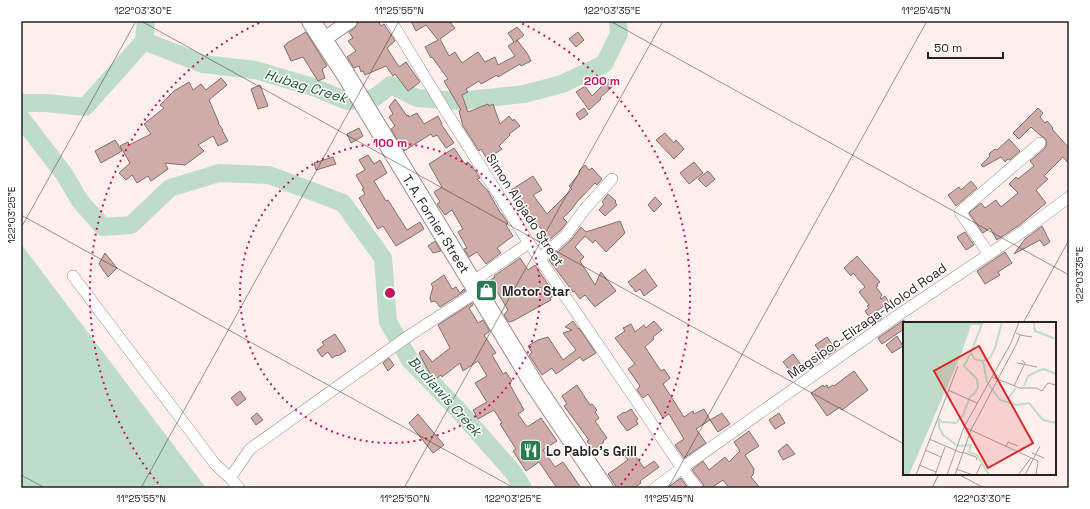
<svg xmlns="http://www.w3.org/2000/svg" width="1090" height="509" font-family="'Space Grotesk',sans-serif">
<rect width="100%" height="100%" fill="#feeeec"/>
<path fill="#beddc8" d="M 21,244 L 206,488 L 21,488 Z"/>
<g fill="none" stroke-linecap="round" stroke-linejoin="round">
<path stroke="#beddc8" stroke-width="18" d="M 144,41 L 203,64 L 255,70 L 316,88 L 347,101 L 374,98 L 391,85 L 417,98 L 459,101 L 524,94 L 562,84 L 604,64 L 619,34 L 618,21
M 21,103 L 46,103 L 85,107 L 144,41 L 146,21
M 21,118 L 64,174 L 80,201 L 103,227 L 131,225 L 170,188 L 219,173 L 269,175 L 343,203 L 383,258 L 388,322 L 410,360 L 460,412 L 513,472 L 523,488"/>
</g>
<path fill="#d0aca8" stroke="#7f716f" d="M 358,21 L 378,21 L 381,26 L 384,24 L 395,41 L 387,48 L 399,67 L 406,62 L 420,82 L 408,91 L 395,74 L 393,76 L 386,66 L 365,75 L 363,71 L 361,72 L 359,66 L 354,68 L 347,57 L 356,51 L 348,41 L 353,38 L 349,32 L 355,28 Z
M 411,21 L 449,21 L 455,28 L 440,39 L 449,56 L 455,52 L 462,63 L 478,52 L 485,62 L 495,57 L 498,65 L 515,56 L 508,46 L 514,42 L 508,33 L 517,27 L 524,35 L 515,42 L 517,40 L 527,53 L 531,61 L 521,66 L 520,64 L 498,77 L 497,75 L 481,84 L 479,81 L 466,89 L 468,92 L 462,95 L 468,112 L 488,104 L 489,106 L 493,104 L 500,124 L 509,116 L 513,121 L 514,119 L 520,126 L 509,134 L 510,135 L 499,146 L 502,149 L 487,159 L 481,149 L 479,151 L 463,126 L 459,111 L 461,110 L 444,81 L 448,79 L 432,57 L 431,58 L 425,47 L 438,40 L 426,25 L 416,31 Z
M 306,32 L 327,66 L 322,69 L 325,78 L 318,81 L 303,57 L 291,61 L 284,46 L 287,44 L 287,43 Z
M 578,32 L 584,40 L 576,47 L 569,39 Z
M 221,78 L 227,85 L 209,100 L 219,123 L 218,123 L 223,130 L 222,130 L 228,141 L 218,146 L 213,136 L 198,145 L 204,151 L 185,165 L 165,163 L 168,169 L 151,181 L 148,176 L 137,183 L 132,175 L 126,180 L 119,173 L 130,163 L 120,146 L 128,142 L 129,145 L 151,134 L 144,124 L 164,108 L 160,105 L 174,91 L 189,82 L 193,90 L 201,84 L 206,90 Z
M 610,78 L 615,84 L 600,98 L 601,99 L 589,110 L 576,92 L 585,86 L 592,96 Z
M 260,85 L 268,106 L 258,109 L 251,89 Z
M 395,99 L 407,116 L 408,115 L 409,117 L 417,113 L 424,124 L 438,116 L 442,124 L 441,124 L 454,143 L 446,148 L 437,135 L 433,137 L 431,134 L 404,151 L 391,129 L 395,126 L 389,117 L 393,114 L 389,107 Z
M 584,108 L 588,114 L 580,120 L 576,114 Z
M 1038,108 L 1043,113 L 1040,117 L 1045,123 L 1047,121 L 1053,128 L 1052,129 L 1069,148 L 1069,164 L 1063,157 L 1044,176 L 1048,179 L 1036,190 L 1046,203 L 1021,224 L 997,240 L 990,228 L 983,233 L 969,213 L 981,203 L 985,208 L 996,200 L 1001,207 L 1018,193 L 1009,184 L 1016,177 L 1018,179 L 1034,166 L 1030,161 L 1045,148 L 1047,142 L 1045,138 L 1041,136 L 1031,127 L 1019,139 L 1013,133 Z
M 359,128 L 363,136 L 351,143 L 347,134 Z
M 665,133 L 674,143 L 676,140 L 684,149 L 674,159 L 656,140 Z
M 1009,139 L 1020,151 L 1010,160 L 1008,159 L 1005,162 L 1001,157 L 983,167 L 981,165 L 990,156 L 989,155 L 990,153 L 995,149 L 997,150 Z
M 115,140 L 122,151 L 101,163 L 95,151 Z
M 454,148 L 465,164 L 468,162 L 476,172 L 480,178 L 477,179 L 488,191 L 501,214 L 502,214 L 508,223 L 506,225 L 513,236 L 497,248 L 501,253 L 486,264 L 477,252 L 469,257 L 464,249 L 467,248 L 458,232 L 463,229 L 452,210 L 445,215 L 437,204 L 440,202 L 434,192 L 442,187 L 429,164 Z
M 368,155 L 374,164 L 380,160 L 387,173 L 374,181 L 386,201 L 388,200 L 407,230 L 420,222 L 424,229 L 396,246 L 383,226 L 378,229 L 359,198 L 365,194 L 362,189 L 364,189 L 356,175 L 365,170 L 359,160 Z
M 333,157 L 336,164 L 316,170 L 314,163 Z
M 694,162 L 703,173 L 689,184 L 680,173 Z
M 585,165 L 589,170 L 592,168 L 602,179 L 597,185 L 595,183 L 593,185 L 576,203 L 572,209 L 563,218 L 567,222 L 561,230 L 542,246 L 535,235 L 542,230 L 532,217 L 528,220 L 518,205 L 519,204 L 511,190 L 533,176 L 542,190 L 533,195 L 547,214 L 572,189 L 569,186 L 580,173 L 579,171 Z
M 708,171 L 715,179 L 706,187 L 698,179 Z
M 971,181 L 977,188 L 956,206 L 948,195 L 959,187 L 961,190 Z
M 608,194 L 616,201 L 615,202 L 617,205 L 605,216 L 599,210 L 604,204 L 602,202 Z
M 655,197 L 662,204 L 654,212 L 648,205 Z
M 620,221 L 625,233 L 606,252 L 595,240 L 593,243 L 585,236 L 575,247 L 584,257 L 580,261 L 595,285 L 601,272 L 616,291 L 595,307 L 585,295 L 580,299 L 574,291 L 573,292 L 549,260 L 571,240 L 581,227 L 586,232 Z
M 1042,226 L 1050,242 L 1044,246 L 1040,240 L 1014,254 L 1025,239 Z
M 965,232 L 974,245 L 966,250 L 957,237 Z
M 435,241 L 441,251 L 433,253 L 428,246 Z
M 1005,252 L 1012,263 L 998,272 L 1000,275 L 985,284 L 977,271 Z
M 105,253 L 117,268 L 108,277 L 99,264 Z
M 857,256 L 880,282 L 877,284 L 878,286 L 876,287 L 882,295 L 880,298 L 881,299 L 885,296 L 889,302 L 877,311 L 882,318 L 874,324 L 865,311 L 869,308 L 867,306 L 869,305 L 859,292 L 865,287 L 853,273 L 851,276 L 844,268 Z
M 520,258 L 528,270 L 535,265 L 555,295 L 550,298 L 551,300 L 513,321 L 509,322 L 504,315 L 508,310 L 499,295 L 494,288 L 491,289 L 487,282 L 495,277 L 494,276 Z
M 645,269 L 657,286 L 644,296 L 640,289 L 636,292 L 628,282 Z
M 444,275 L 452,289 L 456,287 L 460,293 L 464,289 L 465,291 L 440,307 L 435,301 L 431,302 L 430,298 L 433,287 L 431,284 Z
M 472,303 L 473,305 L 469,308 L 478,323 L 483,320 L 489,330 L 489,332 L 484,335 L 496,353 L 492,355 L 503,374 L 506,372 L 512,381 L 509,383 L 524,410 L 518,414 L 527,427 L 541,418 L 557,441 L 543,450 L 555,467 L 563,462 L 581,488 L 557,488 L 539,462 L 526,471 L 513,451 L 516,449 L 500,424 L 502,423 L 494,410 L 478,419 L 473,410 L 487,402 L 475,383 L 487,376 L 478,361 L 463,371 L 460,363 L 442,377 L 441,375 L 434,380 L 430,374 L 419,353 L 423,350 L 432,362 L 450,348 L 438,325 Z
M 904,320 L 904,329 L 882,344 L 878,338 Z
M 573,321 L 578,328 L 578,329 L 579,328 L 596,353 L 583,361 L 580,357 L 556,374 L 552,368 L 542,375 L 529,355 L 532,353 L 528,346 L 538,340 L 548,337 L 563,360 L 576,350 L 563,333 L 572,330 L 565,327 Z
M 654,321 L 662,330 L 653,337 L 654,339 L 645,347 L 661,371 L 664,369 L 670,378 L 663,384 L 684,417 L 693,411 L 694,414 L 704,409 L 710,420 L 696,429 L 706,443 L 684,458 L 675,445 L 684,439 L 669,414 L 663,418 L 648,394 L 643,398 L 637,390 L 640,386 L 628,369 L 635,364 L 615,338 L 625,331 L 623,328 L 631,324 L 635,332 L 644,325 L 646,328 Z
M 335,334 L 346,351 L 338,356 L 337,355 L 332,358 L 328,352 L 322,357 L 317,350 L 324,345 L 322,342 Z
M 897,336 L 903,346 L 892,353 L 886,345 Z
M 827,337 L 836,350 L 829,355 L 827,351 L 822,355 L 815,345 Z
M 793,354 L 803,367 L 793,374 L 783,362 Z
M 389,358 L 394,365 L 388,371 L 383,363 Z
M 854,371 L 868,390 L 842,410 L 840,407 L 827,416 L 811,393 L 823,385 L 824,387 L 827,385 L 828,388 L 833,385 L 834,386 Z
M 577,385 L 590,405 L 592,404 L 597,410 L 595,412 L 599,418 L 595,421 L 607,438 L 603,441 L 604,442 L 593,450 L 587,441 L 589,440 L 564,406 L 567,404 L 562,396 Z
M 240,391 L 246,399 L 237,406 L 231,398 Z
M 631,409 L 638,419 L 636,420 L 638,424 L 627,431 L 617,417 L 624,412 L 625,413 Z
M 257,413 L 263,420 L 256,425 L 251,418 Z
M 722,413 L 730,424 L 718,432 L 710,420 Z
M 779,413 L 785,423 L 775,429 L 769,420 Z
M 418,414 L 444,445 L 433,453 L 409,423 Z
M 749,431 L 759,446 L 745,455 L 754,469 L 753,475 L 751,477 L 760,488 L 729,488 L 723,480 L 711,488 L 704,488 L 703,484 L 692,470 L 703,461 L 709,470 L 725,457 L 729,462 L 740,451 L 734,442 Z
M 787,444 L 795,454 L 783,460 L 778,451 Z
M 632,451 L 644,468 L 654,461 L 659,467 L 640,481 L 641,483 L 634,488 L 617,488 L 608,474 L 628,460 L 625,456 Z
M 681,478 L 688,488 L 667,488 Z"/>
<g fill="none" stroke-linecap="round" stroke-linejoin="round">
<defs>
<path id="minor" d="M 391,21 L 445,110 L 529,243 L 682,468 L 697,488
M 989,254 L 960,212 L 1040,143
M 540,258 L 566,235 L 584,210 L 612,179
M 73,276 L 215,464 L 230,478 L 239,488
M 472,282 L 529,243
M 230,478 L 250,449 L 410,335 L 478,291
M 655,488 L 682,468 L 897,316 L 1025,230 L 1069,197"/>
<path id="tertiary" d="M 323,40 L 350,21"/>
<path id="primary" d="M 311,21 L 346,75 L 534,384 L 604,488"/>
</defs>
<use href="#minor" stroke="#9c8e8c" stroke-width="12"/>
<use href="#tertiary" stroke="#9c8e8c" stroke-width="16"/>
<use href="#primary" stroke="#9c8e8c" stroke-width="20"/>
<use href="#minor" stroke="#fff" stroke-width="11"/>
<use href="#tertiary" stroke="#fff" stroke-width="14"/>
<use href="#primary" stroke="#fff" stroke-width="18"/>
</g>
<path fill="none" stroke="#282322" stroke-width="1" stroke-opacity="0.45" d="M 141,21 L 904,444M 610,21 L 1069,275M 21,215 L 514,488M 21,228 L 136,21M 1023,323 L 1069,240M 958,474 L 984,488M 21,475 L 45,488M 141,488 L 399,21M 404,488 L 663,21M 668,488 L 927,21M 932,488 L 939,474"/>
<g fill="none" stroke="#c2185b" stroke-width="2" stroke-dasharray="2 4">
<circle cx="390" cy="293" r="150"/>
<path d="M162 488A300 300 0 0 1 263 21M517 21A300 300 0 0 1 618 488"/>
</g>
<defs>
<symbol id="shop-square" viewBox="-11 -11 22 22"><rect x="-9" y="-9" width="18" height="18" rx="4" fill="#277d51" stroke="#fff"/><path d="M-5-2.5h2.3a2.7 3.5 0 0 1 5.4 0H5L5.5 6h-11ZM-1.5-2.5h3a1.5 2.3 0 0 0-3 0Z" fill="#fff"/></symbol>
<symbol id="restaurant-square" viewBox="-11 -11 22 22"><rect x="-9" y="-9" width="18" height="18" rx="4" fill="#277d51" stroke="#fff"/><path d="M-5-6h1v4h1v-4h1v4h1v-4h1v5L-1.5 .5V6h-2V.5L-5-1ZM5-6V6H3V1.5H1.5Q1.5-4 5-6Z" fill="#fff"/></symbol>
</defs>
<g fill-rule="evenodd">
<use href="#shop-square" x="474" y="278" width="25" height="25"/>
<use href="#restaurant-square" x="518" y="438" width="25" height="25"/>
</g>
<g text-anchor="middle" dominant-baseline="central" stroke-width="3" stroke-linejoin="round" paint-order="stroke">
<g font-size="13" fill="#282322" stroke="#fff">
<text transform="translate(525 210) rotate(57)">Simon Alojado Street</text>
<text transform="translate(436 224) rotate(58)">T. A. Fornier Street</text>
<text transform="translate(867 321) rotate(-35)">Magsipoc-Elizaga-Alolod Road</text>
</g>
<g font-size="13" font-weight="bold" fill="#282322" stroke="#fff" text-anchor="start">
<text x="502" y="291">Motor Star</text>
<text x="546" y="451">Lo Pablo's Grill</text>
</g>
<g font-size="14" font-style="italic" fill="#225539" stroke="#fff">
<text transform="translate(306 86) rotate(17)">Hubag Creek</text>
<text transform="translate(445 396) rotate(48)">Budiawis Creek</text>
</g>
</g>
<g transform="translate(903 322)">
<rect width="153" height="153" fill="#feeeec"/>
<path d="M 0,0 L 69,0 L 59,30 L 6,153 L 0,153 Z" fill="#beddc8"/>
<path fill="none" stroke="#beddc8" stroke-width="2" d="M 131,0 L 132,9 L 153,17M 68,2 L 79,2 L 68,30 L 71,37 L 80,39 L 87,36 L 92,26 L 99,0M 80,39 L 84,60 L 97,78 L 114,83 L 126,81 L 140,98 L 153,101M 121,64 L 125,54 L 137,48 L 141,47 L 153,52M 106,79 L 106,75 L 113,66M 35,96 L 39,100 L 53,101 L 60,93 L 67,75 L 72,71 L 75,65 L 74,57 L 61,44 L 68,30M 36,98 L 36,105 L 40,113 L 55,124 L 68,123 L 66,130 L 74,133 L 86,153"/>
<path fill="none" stroke="#a89d9b" stroke-width="1" d="M 117,13 L 129,15M 114,41 L 134,45M 89,55 L 117,66 L 133,66 L 139,69 L 145,61 L 153,63M 111,64 L 122,41 L 119,38M 45,68 L 74,81M 61,105 L 135,139 L 133,153M 26,117 L 59,131M 103,125 L 105,120 L 115,124M 22,128 L 38,135M 59,130 L 73,135 L 74,138M 129,131 L 141,136M 16,143 L 33,150M 53,147 L 70,153M 13,153 L 55,44M 32,153 L 42,125M 44,153 L 61,105 L 108,21 L 116,0M 52,153 L 68,108 L 114,21 L 117,13 L 113,11M 73,153 L 78,142M 115,153 L 128,136M 122,153 L 137,124"/>
<path fill="#d62828" fill-opacity="0.15" stroke="#d62828" stroke-width="2" d="M 76,24 L 130,121 L 85,146 L 31,49 Z"/>
<rect width="153" height="153" fill="none" stroke="#282322" stroke-width="2"/>
</g>
<circle cx="390" cy="293" r="6" fill="#c2185b" stroke="#fff" stroke-width="2"/>
<g font-size="12" text-anchor="middle" font-weight="bold" fill="#c2185b" stroke="#fff" stroke-width="3" stroke-linejoin="round" paint-order="stroke">
<text x="602" y="85">200 m</text>
<text x="390" y="147">100 m</text>
</g>
<rect width="1090" height="509" fill="none" stroke="#ffffff" stroke-width="44"/>
<path d="M928 52v6h75v-6" fill="none" stroke="#282322" stroke-width="2"/>
<text x="934" y="52" font-size="12" fill="#282322" stroke="#ffffff" stroke-width="3" paint-order="stroke">50 m</text>
<rect x="22" y="22" width="1046" height="465" fill="none" stroke="#282322" stroke-width="1.5"/>
<g font-size="10" text-anchor="middle" fill="#282322">
<text x="143" y="14">122°03'30"E</text>
<text x="399" y="14">11°25'55"N</text>
<text x="612" y="14">122°03'35"E</text>
<text x="926" y="14">11°25'45"N</text>
<text transform="translate(11 215) rotate(-90)" y="4">122°03'25"E</text>
<text transform="translate(1079 275) rotate(-90)" y="4">122°03'35"E</text>
<text x="141" y="502">11°25'55"N</text>
<text x="405" y="502">11°25'50"N</text>
<text x="513" y="502">122°03'25"E</text>
<text x="669" y="502">11°25'45"N</text>
<text x="982" y="502">122°03'30"E</text>
</g>
</svg>
